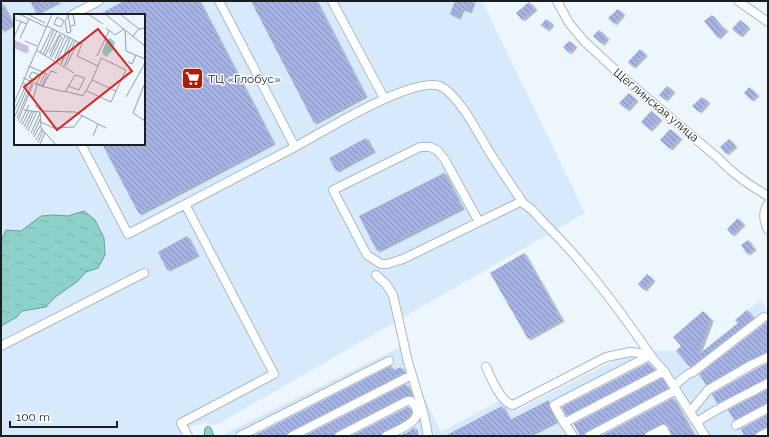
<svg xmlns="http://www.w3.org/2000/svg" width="769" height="437" font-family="Raleway,sans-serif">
<defs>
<pattern id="water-ripples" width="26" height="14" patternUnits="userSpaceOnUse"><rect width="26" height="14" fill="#8cd2c9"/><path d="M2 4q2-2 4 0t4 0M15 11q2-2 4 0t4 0" fill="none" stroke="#78b4ac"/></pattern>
<pattern id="building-back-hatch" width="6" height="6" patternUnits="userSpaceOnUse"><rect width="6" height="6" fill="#a6b2e3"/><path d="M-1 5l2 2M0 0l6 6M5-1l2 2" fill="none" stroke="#8690b8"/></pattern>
<filter id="shadow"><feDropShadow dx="2.5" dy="1.5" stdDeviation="0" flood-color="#0004"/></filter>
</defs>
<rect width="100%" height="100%" fill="#edf5fd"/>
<path fill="#d6eafc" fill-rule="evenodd" d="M 1,1 L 482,1 L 585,213 L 216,425 L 205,423 L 192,426 L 179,436 L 1,436 ZM 15,15 L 144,15 L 144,144 L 15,144 Z
M 760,300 L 768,310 L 768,436 L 220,436 L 400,347 L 441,432 L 508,396 L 517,410 L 621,357 L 637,351 L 676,351 L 681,346 L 692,360 L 738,323 L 735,320 Z"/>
<path fill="url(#water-ripples)" stroke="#6a9c97" d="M 84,211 L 95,220 L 104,238 L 105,255 L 98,268 L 86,272 L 78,281 L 54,298 L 46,307 L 22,311 L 17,317 L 1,326 L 1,241 L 6,230 L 21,231 L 41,216 L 54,215 L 68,216 Z
M 208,426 L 211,428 L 214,436 L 204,436 L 205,428 Z"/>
<path fill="url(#building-back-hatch)" filter="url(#shadow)" d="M 30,1 L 60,1 L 36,13 Z
M 124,1 L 199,1 L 273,143 L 139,214 L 102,144 L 144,144 L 144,15 L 98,15 Z
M 251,1 L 316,1 L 365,96 L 314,123 Z
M 455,1 L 473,1 L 469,12 L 462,9 L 458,18 L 450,14 Z
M 1,2 L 13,24 L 1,31 Z
M 529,2 L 535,9 L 522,20 L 516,13 Z
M 618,9 L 623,14 L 614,24 L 608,18 Z
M 712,15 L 721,26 L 726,30 L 718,38 L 704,21 Z
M 546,19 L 552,24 L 547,30 L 541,25 Z
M 740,20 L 748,27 L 740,36 L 732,29 Z
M 599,30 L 607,38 L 602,44 L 593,36 Z
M 569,41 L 575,46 L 569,53 L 563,47 Z
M 640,49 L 645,55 L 633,67 L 628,62 Z
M 667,86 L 673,91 L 665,100 L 659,95 Z
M 749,87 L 757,95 L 751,100 L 744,93 Z
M 629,93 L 636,100 L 627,110 L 619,103 Z
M 702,97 L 708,102 L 699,112 L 692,106 Z
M 651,111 L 660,119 L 650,130 L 641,122 Z
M 670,129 L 680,138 L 670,149 L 660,140 Z
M 366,138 L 373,151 L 336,171 L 329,158 Z
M 729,139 L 735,146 L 726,154 L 720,147 Z
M 444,173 L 462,208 L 377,251 L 359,216 Z
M 738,218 L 743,224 L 732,235 L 727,229 Z
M 187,236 L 197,255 L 167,270 L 158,252 Z
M 748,240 L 754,249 L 747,254 L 741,245 Z
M 524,253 L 562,320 L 528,339 L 490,273 Z
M 647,274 L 653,280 L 644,290 L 638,284 Z
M 747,310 L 753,318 L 690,367 L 676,351 L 681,346 L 673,337 L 703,311 L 711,320 L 698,355 L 738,323 L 735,320 Z
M 768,321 L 768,352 L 748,360 L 706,385 L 699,374 Z
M 648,363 L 654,370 L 566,416 L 562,407 Z
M 768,363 L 768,378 L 717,404 L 712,394 L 754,370 Z
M 391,366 L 393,371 L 401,367 L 404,373 L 290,431 L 287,436 L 253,436 Z
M 662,378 L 668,388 L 586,431 L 584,436 L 580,436 L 574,424 Z
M 406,384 L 412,396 L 404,396 L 336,431 L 334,436 L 304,436 Z
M 768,389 L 768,403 L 734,420 L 728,410 Z
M 673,398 L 694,436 L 672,436 L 668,426 L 663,424 L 647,431 L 644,436 L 601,436 Z
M 549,400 L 549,408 L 556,421 L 527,436 L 445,436 L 502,406 L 510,420 Z
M 408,407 L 411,411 L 410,415 L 402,422 L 383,431 L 381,436 L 351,436 Z
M 768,414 L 768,427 L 757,431 L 755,436 L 744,436 L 741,429 Z
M 415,427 L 416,436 L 399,436 L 408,432 Z"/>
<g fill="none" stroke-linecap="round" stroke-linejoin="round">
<defs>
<path id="minor" d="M 332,1 L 384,98
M 557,1 L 569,23 L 584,41 L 626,80 L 718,158 C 734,175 748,184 768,196
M 738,1 L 768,22
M 72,15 L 99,1
M 81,144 L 128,234 L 295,147 L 219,1
M 295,147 C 321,133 416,73 442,87 C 460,97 479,135 490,153 C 501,170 512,187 524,204
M 185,204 L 274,374 L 181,423 L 188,436
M 768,204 C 762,213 764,221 768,230
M 479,222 L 445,160 L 437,150 L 430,147 L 420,147 L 333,190 L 367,255 L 381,264 L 387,264 L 403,259 L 520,202 C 531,206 537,216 545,224 C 586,264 621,312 654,360
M 376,275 L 386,284 L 393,295 L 408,362 L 424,415 L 428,436
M 1,346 L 144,273
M 486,367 C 491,378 501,403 513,405 L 606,357 L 630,352 L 640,353 L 649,356
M 674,386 L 688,374 L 693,372 L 764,317
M 690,412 L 708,390 L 751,365 L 768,357
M 697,422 C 719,407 744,396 768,383
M 564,423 L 664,371
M 736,425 L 768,408
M 240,436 L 389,361
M 292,436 L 406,378
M 339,436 L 407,401 L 411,401 C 430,420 399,429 386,436
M 573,436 L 564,423 L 554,405 L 649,356 L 654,360 L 664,371 L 705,436
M 589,436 L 676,390
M 649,436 L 663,429 L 667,436
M 760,436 L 768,432"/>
</defs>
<use href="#minor" stroke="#abb9c5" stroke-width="10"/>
<use href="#minor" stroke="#fff" stroke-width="8"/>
</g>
<defs>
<symbol id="supermarket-square" viewBox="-11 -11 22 22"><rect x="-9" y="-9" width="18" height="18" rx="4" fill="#ab1c01" stroke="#fff"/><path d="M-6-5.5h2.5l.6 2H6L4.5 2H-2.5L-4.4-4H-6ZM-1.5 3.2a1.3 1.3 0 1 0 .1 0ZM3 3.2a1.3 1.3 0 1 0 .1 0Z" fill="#fff"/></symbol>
</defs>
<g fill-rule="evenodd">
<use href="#supermarket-square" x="180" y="66" width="25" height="25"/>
</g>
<g text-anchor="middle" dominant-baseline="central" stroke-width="3" stroke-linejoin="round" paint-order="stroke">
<g font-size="12" fill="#191e23" stroke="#fff" text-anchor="start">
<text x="208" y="79">ТЦ «Глобус»</text>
</g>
<g font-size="12" fill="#191e23" stroke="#fff">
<text transform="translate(656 105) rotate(40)">Щеглинская улица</text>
</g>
</g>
<g transform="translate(14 14)">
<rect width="131" height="131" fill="#edf5fd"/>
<path d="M 0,26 L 14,32 L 15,38 L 11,39 L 0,34 Z" fill="#ccbee2"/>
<path d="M 96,24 L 101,28 L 99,36 L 92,43 L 88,39 L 93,25 Z" fill="#8cd2c9"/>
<path fill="none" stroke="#989fa6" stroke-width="1" d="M 5,0 L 32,13M 13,0 L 31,9M 74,0 L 89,10M 91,0 L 131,32M 106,0 L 125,15M 54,1 L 57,18 L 53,19 L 51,7 L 55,0M 43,3 L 50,7 L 47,13 L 40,10 ZM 0,5 L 13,10M 33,12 L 64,28 L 52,52M 56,12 L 61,11 L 59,0M 92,14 L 101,21 L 110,15M 111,16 L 112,37 L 131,45M 1,21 L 7,8M 119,22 L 125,15 L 131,14M 6,24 L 15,5M 56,24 L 47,50 L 59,26M 11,27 L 23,32M 64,28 L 68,30 L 63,42 L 84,52 L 78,66 L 102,77 L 112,56 L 87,44 L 84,52M 22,36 L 60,59M 26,39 L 38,15M 35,39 L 46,20M 29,41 L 40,16M 31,42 L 43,17M 83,42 L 95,17M 36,43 L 46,21M 38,43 L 48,23 L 46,21M 41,45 L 51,22M 43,46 L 54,23M 114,48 L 118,50 L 122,41M 50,52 L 61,27M 9,64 L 28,72 L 33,60 L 14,52M 15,68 L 18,65 L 21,66 L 24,60 L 18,58 L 15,63 L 18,65M 131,69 L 119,99 L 131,107M 22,71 L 28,58M 25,72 L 31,59M 27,72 L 51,78 L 61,61 L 71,64 L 65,76 L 54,72M 29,72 L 37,57 L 43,59M 51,77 L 69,82 L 78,66M 73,77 L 97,88 L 102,77M 112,83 L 131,49M 19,85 L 23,71M 0,89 L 38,0M 21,91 L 27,97 L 61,98 L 92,114M 10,96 L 26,98M 0,97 L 12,71 L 8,68M 26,98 L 27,114 L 42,131M 1,102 L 14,72M 3,104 L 18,69M 4,107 L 19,70M 27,108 L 40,114 L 60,113 L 68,102M 6,109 L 15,91M 8,111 L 15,97M 10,113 L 18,97M 12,115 L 20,97M 14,117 L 23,97M 17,119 L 26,99M 19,121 L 26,105M 79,122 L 84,110M 20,123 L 26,112M 22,126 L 28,115M 24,128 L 29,117M 26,130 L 31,119"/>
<path fill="#d62828" fill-opacity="0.15" stroke="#d62828" stroke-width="2" d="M 84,15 L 118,57 L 43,116 L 10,73 Z"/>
<rect width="131" height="131" fill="none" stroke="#191e23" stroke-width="2"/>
</g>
<rect width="769" height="437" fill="none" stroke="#191e23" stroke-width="4"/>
<path d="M10 421v6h107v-6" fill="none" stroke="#191e23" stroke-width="2"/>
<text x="16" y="421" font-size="12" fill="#191e23" stroke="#ffffff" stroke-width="3" paint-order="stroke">100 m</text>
</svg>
